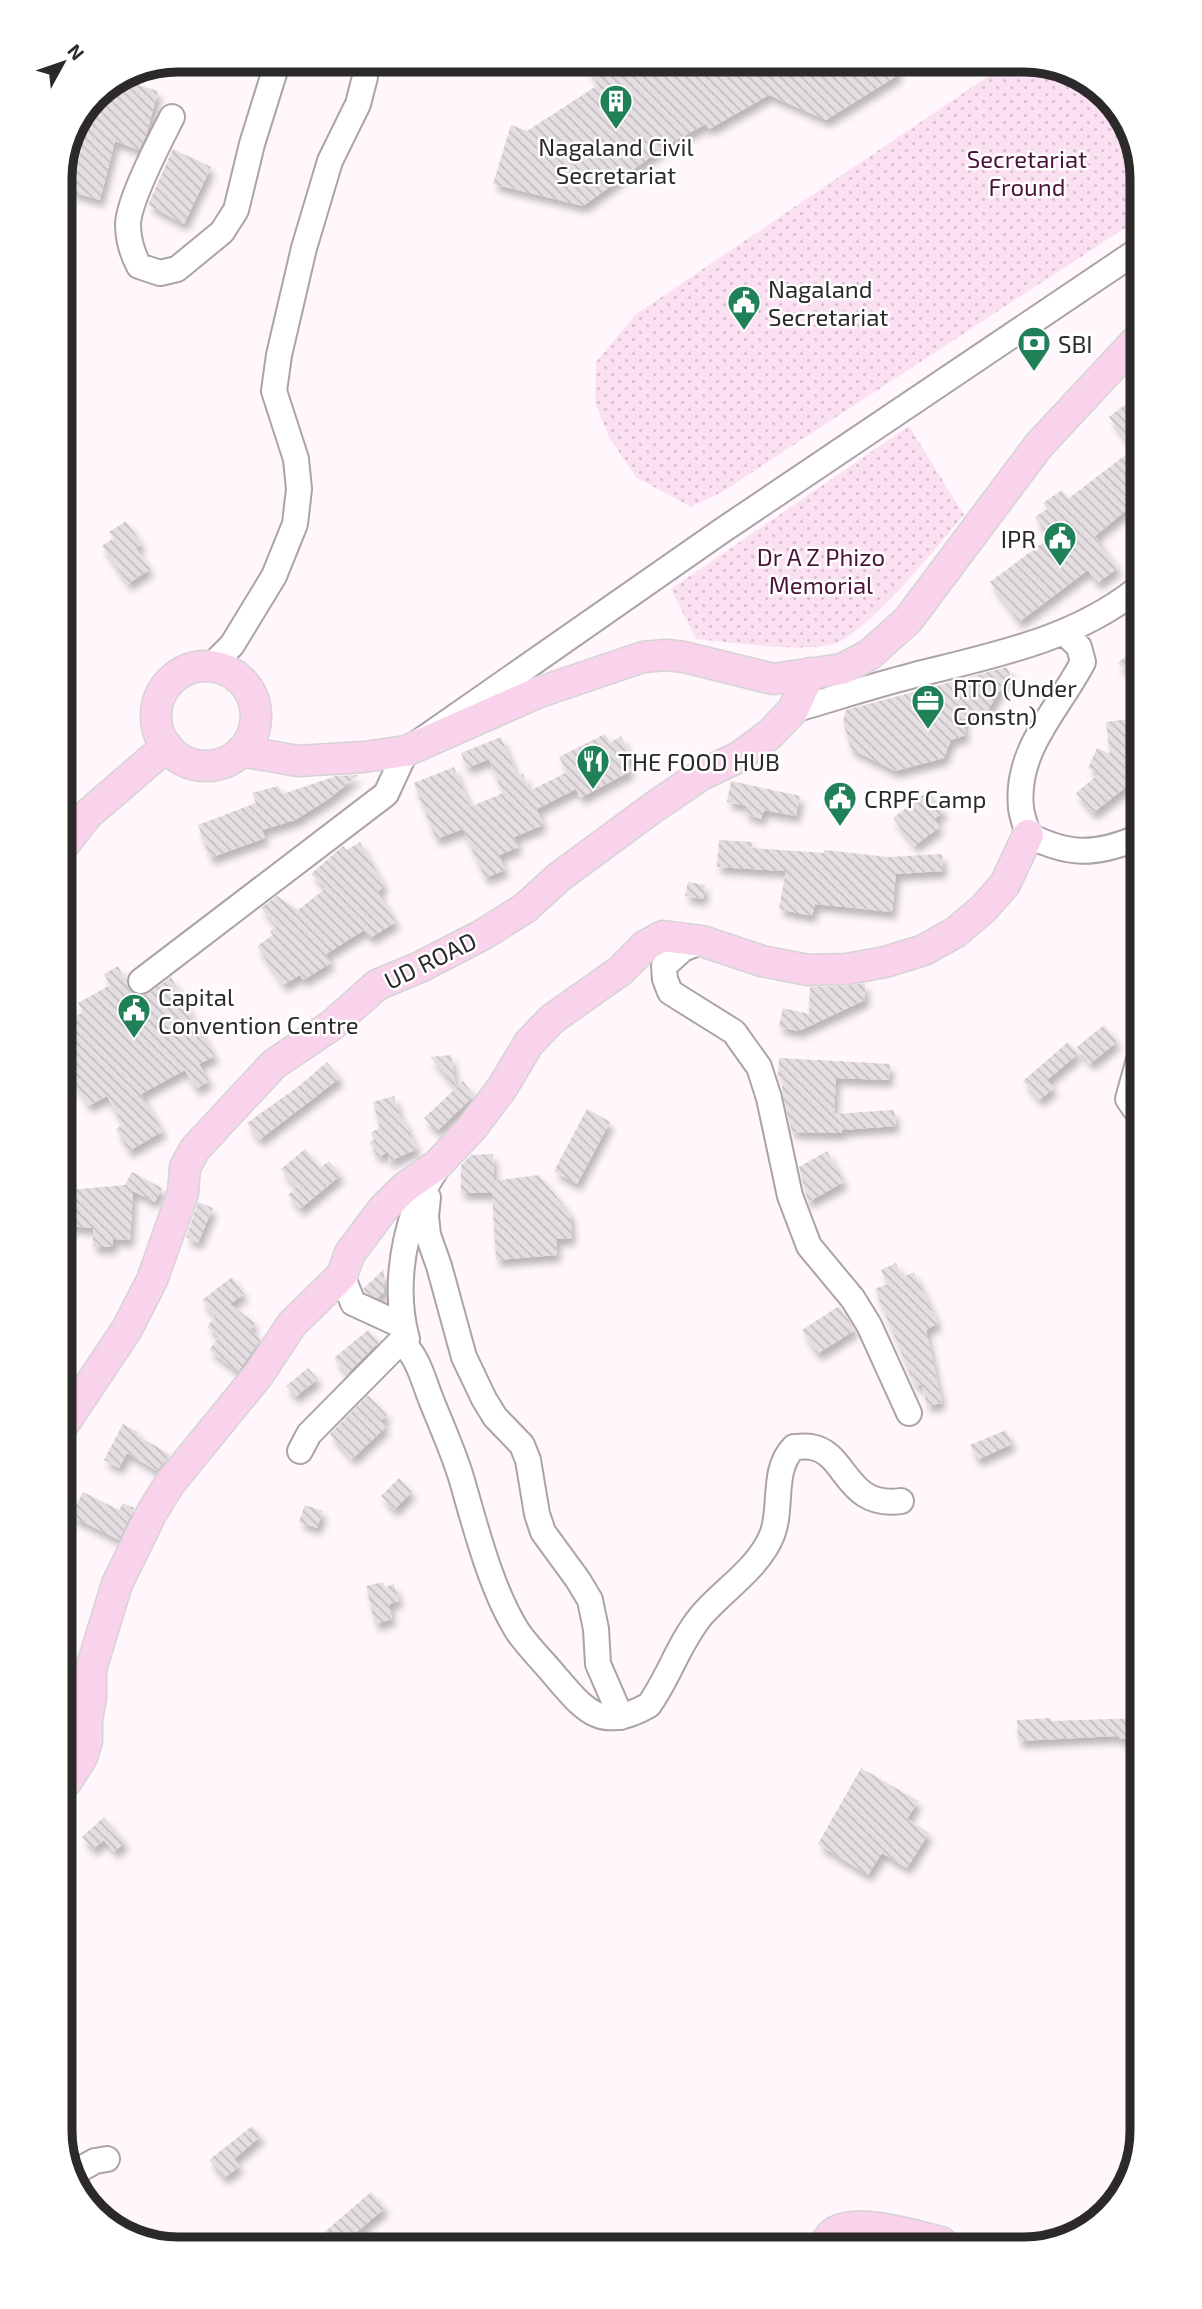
<svg xmlns="http://www.w3.org/2000/svg" width="1202" height="2309" font-family="'Exo 2',sans-serif">
<defs>
<pattern id="park-dots" width="8" height="8" patternUnits="userSpaceOnUse" patternTransform="scale(1.75)"><rect width="8" height="8" fill="#fbe0f1"/><path d="M2 2h.1M6 6h.1" fill="none" stroke="#d7c0cf" stroke-width="1.8" stroke-linecap="round"/></pattern>
<pattern id="building-back-hatch" width="6" height="6" patternUnits="userSpaceOnUse" patternTransform="scale(1.75)"><rect width="6" height="6" fill="#e4dde1"/><path d="M-1 5l2 2M0 0l6 6M5-1l2 2" fill="none" stroke="#c4bec1"/></pattern>
<filter id="shadow"><feDropShadow dx="4" dy="7" stdDeviation="3.5" flood-color="#0004"/></filter>
</defs>
<rect width="100%" height="100%" fill="#fff7fc"/>
<path fill="url(#park-dots)" d="M 1012,60 L 1033,60 L 1096,84 L 1134,133 L 1134,222 L 722,492 L 691,507 L 636,477 L 609,437 L 595,402 L 596,362 L 635,315 Z
M 909,426 L 964,515 C 937,546 867,636 830,645 C 795,652 732,642 696,639 L 671,589 Z"/>
<path fill="url(#building-back-hatch)" filter="url(#shadow)" d="M 897,61 L 898,75 L 826,120 L 769,95 L 709,129 L 706,124 L 667,145 L 583,206 L 493,184 L 511,125 L 527,131 L 598,85 L 586,64 Z
M 114,81 L 129,87 L 130,83 L 158,91 L 146,135 L 139,150 L 115,141 L 100,200 L 71,192 L 85,134 L 77,131 L 94,94 Z
M 173,149 L 211,167 L 184,224 L 148,205 Z
M 1135,397 L 1135,503 L 1095,536 L 1118,568 L 1097,583 L 1088,570 L 1019,622 L 990,582 L 1049,538 L 1035,517 L 1047,509 L 1043,503 L 1062,490 L 1068,499 L 1133,449 L 1109,417 Z
M 126,521 L 142,544 L 136,548 L 150,569 L 128,584 L 102,546 L 114,538 L 109,532 Z
M 1136,646 L 1136,683 L 1118,663 Z
M 1007,667 L 1010,674 L 988,710 L 963,719 L 966,735 L 951,740 L 944,758 L 895,771 L 851,749 L 843,721 L 846,710 Z
M 1129,719 L 1136,779 L 1093,813 L 1076,793 L 1100,773 L 1088,768 L 1097,748 L 1110,754 L 1106,722 Z
M 605,734 L 610,743 L 621,736 L 632,758 L 626,761 L 631,771 L 580,798 L 576,789 L 537,809 L 543,825 L 514,837 L 519,847 L 499,855 L 505,870 L 485,878 L 463,829 L 436,839 L 414,783 L 454,767 L 470,807 L 503,793 L 489,759 L 467,768 L 461,753 L 501,737 L 517,776 L 523,774 L 530,791 L 567,772 L 559,757 Z
M 358,775 L 330,798 L 295,820 L 262,830 L 265,838 L 210,858 L 198,825 L 256,803 L 252,793 L 278,786 L 283,794 L 336,776 Z
M 731,781 L 800,796 L 796,816 L 764,810 L 761,819 L 744,813 L 747,806 L 727,802 Z
M 928,791 L 944,812 L 934,819 L 940,827 L 914,846 L 893,818 Z
M 719,840 L 753,842 L 751,848 L 824,853 L 824,850 L 888,857 L 942,854 L 943,871 L 896,874 L 892,912 L 815,904 L 812,916 L 779,909 L 786,871 L 717,867 Z
M 360,842 L 384,885 L 378,892 L 396,922 L 370,938 L 364,930 L 326,954 L 331,963 L 303,980 L 300,975 L 283,985 L 257,946 L 273,935 L 270,931 L 277,926 L 261,908 L 277,896 L 298,910 L 326,888 L 311,874 L 343,846 L 347,850 Z
M 688,882 L 705,885 L 703,899 L 685,896 Z
M 118,966 L 129,989 L 135,997 L 149,993 L 171,977 L 215,1056 L 199,1064 L 209,1081 L 196,1089 L 185,1070 L 141,1094 L 163,1131 L 129,1151 L 116,1129 L 123,1125 L 107,1096 L 88,1106 L 64,1063 L 63,1023 L 83,1012 L 78,1003 L 110,985 L 104,974 Z
M 865,983 L 865,1000 L 799,1031 L 779,1027 L 783,1008 L 809,1014 L 810,987 L 847,986 Z
M 1104,1025 L 1117,1042 L 1090,1064 L 1077,1047 Z
M 1068,1042 L 1078,1054 L 1047,1080 L 1054,1088 L 1039,1100 L 1023,1081 Z
M 451,1055 L 456,1088 L 463,1081 L 474,1096 L 437,1131 L 424,1118 L 456,1088 L 430,1057 Z
M 779,1058 L 890,1064 L 889,1080 L 836,1078 L 834,1114 L 894,1110 L 896,1126 L 842,1130 L 842,1133 L 792,1132 L 782,1091 L 783,1077 L 778,1076 Z
M 327,1062 L 340,1078 L 259,1140 L 247,1123 L 299,1086 Z
M 394,1096 L 401,1119 L 403,1118 L 417,1149 L 388,1162 L 389,1152 L 377,1157 L 370,1142 L 374,1140 L 371,1132 L 380,1128 L 373,1102 Z
M 587,1109 L 610,1122 L 577,1184 L 554,1171 Z
M 305,1149 L 320,1168 L 329,1161 L 341,1175 L 300,1209 L 288,1195 L 296,1188 L 281,1169 Z
M 827,1151 L 844,1182 L 808,1202 L 799,1167 Z
M 493,1154 L 494,1181 L 539,1175 L 570,1213 L 572,1238 L 556,1239 L 557,1255 L 496,1260 L 492,1193 L 461,1193 L 461,1165 L 471,1155 Z
M 132,1172 L 162,1188 L 155,1202 L 133,1191 L 130,1240 L 113,1239 L 113,1247 L 93,1247 L 93,1228 L 64,1226 L 64,1196 L 69,1196 L 69,1190 L 125,1185 Z
M 198,1202 L 213,1208 L 198,1243 L 186,1237 Z
M 896,1263 L 902,1277 L 914,1272 L 938,1323 L 926,1330 L 942,1403 L 927,1406 L 922,1384 L 915,1386 L 875,1289 L 887,1284 L 881,1270 Z
M 384,1269 L 384,1292 L 378,1298 L 365,1292 L 363,1289 Z
M 232,1277 L 244,1294 L 230,1304 L 255,1323 L 250,1330 L 261,1339 L 238,1372 L 209,1350 L 219,1337 L 207,1327 L 215,1317 L 202,1300 Z
M 839,1306 L 855,1330 L 817,1354 L 802,1330 Z
M 368,1330 L 379,1342 L 347,1374 L 334,1358 Z
M 308,1368 L 318,1379 L 295,1397 L 286,1386 Z
M 368,1395 L 387,1415 L 381,1421 L 386,1427 L 352,1459 L 330,1434 Z
M 123,1424 L 138,1432 L 137,1435 L 170,1455 L 157,1471 L 127,1453 L 119,1468 L 104,1460 Z
M 1006,1430 L 1012,1444 L 977,1460 L 970,1445 Z
M 399,1478 L 412,1492 L 394,1510 L 381,1496 Z
M 83,1492 L 119,1510 L 123,1503 L 134,1508 L 119,1540 L 71,1516 Z
M 305,1505 L 323,1511 L 317,1528 L 299,1522 Z
M 383,1582 L 385,1587 L 394,1584 L 399,1601 L 389,1604 L 392,1619 L 375,1624 L 366,1586 Z
M 1051,1718 L 1051,1721 L 1141,1718 L 1141,1739 L 1118,1739 L 1118,1736 L 1018,1741 L 1017,1720 Z
M 861,1768 L 918,1801 L 907,1819 L 929,1833 L 907,1868 L 882,1853 L 868,1875 L 818,1844 Z
M 104,1817 L 125,1842 L 114,1852 L 104,1840 L 93,1849 L 82,1837 Z
M 252,2126 L 261,2136 L 234,2159 L 240,2166 L 224,2178 L 209,2160 Z
M 371,2192 L 385,2208 L 338,2248 L 306,2248 Z"/>
<g fill="none" stroke-linecap="round" stroke-linejoin="round">
<defs>
<path id="minor" d="M 172,117 C 160,141 129,199 128,224 C 128,239 132,253 139,266 L 160,273 L 177,269 L 222,232 L 236,210 L 252,144 L 276,67
M 1065,633 L 1079,647 L 1083,662 C 1058,710 1015,750 1021,808 C 1022,817 1026,826 1028,835 C 1068,855 1094,856 1137,838
M 212,665 L 232,645 L 274,576 L 295,524 L 299,489 L 296,459 L 274,391 L 279,355 L 304,248 L 330,161 L 358,104 L 365,77 L 364,66
M 793,710 C 832,699 872,686 911,676 C 989,656 1072,641 1136,590
M 702,941 L 683,949 L 664,966 L 665,979 L 670,992 L 734,1032 L 759,1067 L 769,1098 L 790,1196 L 809,1246 L 853,1299 L 869,1325 L 909,1413
M 141,981 L 386,794 L 406,751 L 720,532 L 1134,253
M 1138,1063 L 1128,1099 L 1135,1109 L 1138,1109
M 440,1163 C 432,1177 422,1191 416,1206 C 401,1248 395,1296 407,1339 L 401,1341 C 419,1358 423,1380 432,1402 C 442,1427 453,1451 461,1477 C 475,1525 491,1590 518,1632 C 529,1648 544,1662 556,1677 C 586,1712 602,1732 649,1705 C 669,1677 679,1643 701,1616 C 724,1589 758,1569 772,1535 C 783,1507 771,1470 794,1447 C 799,1447 806,1446 811,1447 C 847,1452 845,1509 901,1501
M 428,1197 L 426,1216 L 428,1235 L 439,1266 L 464,1357 L 484,1399 L 495,1417 L 522,1445 L 528,1460 L 537,1514 L 543,1532 L 578,1580 L 590,1600 L 596,1629 L 598,1664 L 621,1717
M 342,1275 L 353,1303 L 403,1326
M 300,1451 L 309,1434 L 401,1341
M 68,2176 L 95,2161 L 107,2159"/>
<path id="major" d="M156 716a50 50 0 1 1 100 0a50 50 0 1 1-100 0Z
M 241,751 L 298,761 L 364,757 L 406,751 L 537,693 L 643,657 L 666,655 L 684,657 L 773,679 L 842,669 L 869,655 L 908,620 L 1039,445 L 1135,342
M 63,846 L 87,815 L 167,746
M 65,1422 L 127,1329 L 152,1280 L 183,1193 L 185,1167 L 195,1149 L 274,1064 L 332,1025 L 377,985 L 420,967 L 482,935 L 525,908 L 559,877 L 654,807 L 701,775 L 739,757 L 770,734 L 793,710 L 810,673
M 67,1781 L 82,1757 L 87,1741 L 87,1719 L 91,1697 L 91,1669 L 117,1584 L 152,1512 L 170,1483 L 259,1374 L 292,1324 L 342,1275 L 350,1253 L 383,1209 L 404,1188 L 437,1165 L 471,1129 L 502,1088 L 529,1043 L 552,1019 L 620,971 L 646,945 L 663,936 L 702,941 L 762,961 L 808,970 L 847,969 L 885,962 L 924,950 L 956,932 L 984,908 L 1005,884 L 1028,835
M 826,2243 C 839,2210 915,2236 941,2242"/>
</defs>
<use href="#minor" stroke="#aba3a8" stroke-width="28"/>
<use href="#major" stroke="#d5d4d4" stroke-width="33"/>
<use href="#minor" stroke="#fff" stroke-width="24"/>
<use href="#major" stroke="#f9d3eb" stroke-width="30"/>
</g>
<defs>
<symbol id="building-pin" viewBox="-11 -11 22 30"><path d="M0 17L-7.5 6A9.5 9.5 0 1 1 7.5 6Z" fill="#208159" stroke="#fff"/><path d="M-4-6H4V6H1V3H-1V6H-4ZM-2.5-4.3h1.7v1.8h-1.7ZM.8-4.3h1.7v1.8H.8ZM-2.5-1h1.7V.8h-1.7ZM.8-1h1.7V.8H.8Z" fill="#fff"/></symbol>
<symbol id="civic-pin" viewBox="-11 -11 22 30"><path d="M0 17L-7.5 6A9.5 9.5 0 1 1 7.5 6Z" fill="#208159" stroke="#fff"/><path d="M-.6-6.5H3V-4.5H.6V-3L4-1V1h2V6H-6V1h2V-1L-.6-3ZM-1.2 2.5V6h2.4V2.5Z" fill="#fff"/></symbol>
<symbol id="bank-pin" viewBox="-11 -11 22 30"><path d="M0 17L-7.5 6A9.5 9.5 0 1 1 7.5 6Z" fill="#208159" stroke="#fff"/><path d="M-6-4H6V4H-6ZM0-2.3a2.3 2.3 0 1 0 0 4.6a2.3 2.3 0 1 0 0-4.6Z" fill="#fff"/></symbol>
<symbol id="office-pin" viewBox="-11 -11 22 30"><path d="M0 17L-7.5 6A9.5 9.5 0 1 1 7.5 6Z" fill="#208159" stroke="#fff"/><path d="M-6-3h4V-5.5h4V-3h4V5H-6ZM-1-4.5V-3h2v-1.5ZM-6 0V1H6V0Z" fill="#fff"/></symbol>
<symbol id="restaurant-pin" viewBox="-11 -11 22 30"><path d="M0 17L-7.5 6A9.5 9.5 0 1 1 7.5 6Z" fill="#208159" stroke="#fff"/><path d="M-5-6h1v4h1v-4h1v4h1v-4h1v5L-1.5 .5V6h-2V.5L-5-1ZM5-6V6H3V1.5H1.5Q1.5-4 5-6Z" fill="#fff"/></symbol>
</defs>
<g fill-rule="evenodd">
<use href="#building-pin" x="597" y="82" width="38" height="52"/>
<use href="#civic-pin" x="725" y="283" width="38" height="52"/>
<use href="#bank-pin" x="1015" y="324" width="38" height="52"/>
<use href="#civic-pin" x="1041" y="519" width="38" height="52"/>
<use href="#office-pin" x="909" y="682" width="38" height="52"/>
<use href="#restaurant-pin" x="574" y="742" width="38" height="52"/>
<use href="#civic-pin" x="821" y="779" width="38" height="52"/>
<use href="#civic-pin" x="115" y="991" width="38" height="52"/>
</g>
<g text-anchor="middle" dominant-baseline="central" stroke-width="5" stroke-linejoin="round" paint-order="stroke">
<g font-size="24" fill="#2b292a" stroke="#fff" text-anchor="start">
<text x="616" y="146" text-anchor="middle">Nagaland Civil<tspan x="616" dy="28">Secretariat</tspan></text>
<text x="768" y="288">Nagaland<tspan x="768" dy="28">Secretariat</tspan></text>
<text x="1058" y="343">SBI</text>
<text x="1036" y="538" text-anchor="end">IPR</text>
<text x="953" y="687">RTO (Under<tspan x="953" dy="28">Constn)</tspan></text>
<text x="618" y="761">THE FOOD HUB</text>
<text x="864" y="798">CRPF Camp</text>
<text x="158" y="996">Capital<tspan x="158" dy="28">Convention Centre</tspan></text>
</g>
<g font-size="24" fill="#4a133a" stroke="#fff">
<text x="1027" y="158">Secretariat<tspan x="1027" dy="28">Fround</tspan></text>
<text x="821" y="556">Dr A Z Phizo<tspan x="821" dy="28">Memorial</tspan></text>
</g>
<g font-size="24" fill="#2b292a" stroke="#fff">
<text transform="translate(430 960) rotate(-26)">UD ROAD</text>
</g>
</g>
<path d="M0 0H1202V2309H0ZM178 72H1024A106 106 0 0 1 1130 178V2131A106 106 0 0 1 1024 2237H178A106 106 0 0 1 72 2131V178A106 106 0 0 1 178 72Z" fill="#fff" fill-rule="evenodd"/>
<path fill="none" stroke="#2b292a" stroke-width="9" d="M178 72H1024A106 106 0 0 1 1130 178V2131A106 106 0 0 1 1024 2237H178A106 106 0 0 1 72 2131V178A106 106 0 0 1 178 72Z"/>
<g transform="translate(63 63) rotate(50)" stroke="#ffffff" stroke-width="5" paint-order="stroke">
<path d="M0-5L12 26L0 18L-12 26Z" fill="#2b292a"/>
<text y="-10" font-size="19" font-weight="bold" text-anchor="middle" fill="#2b292a">N</text>
</g>
</svg>
